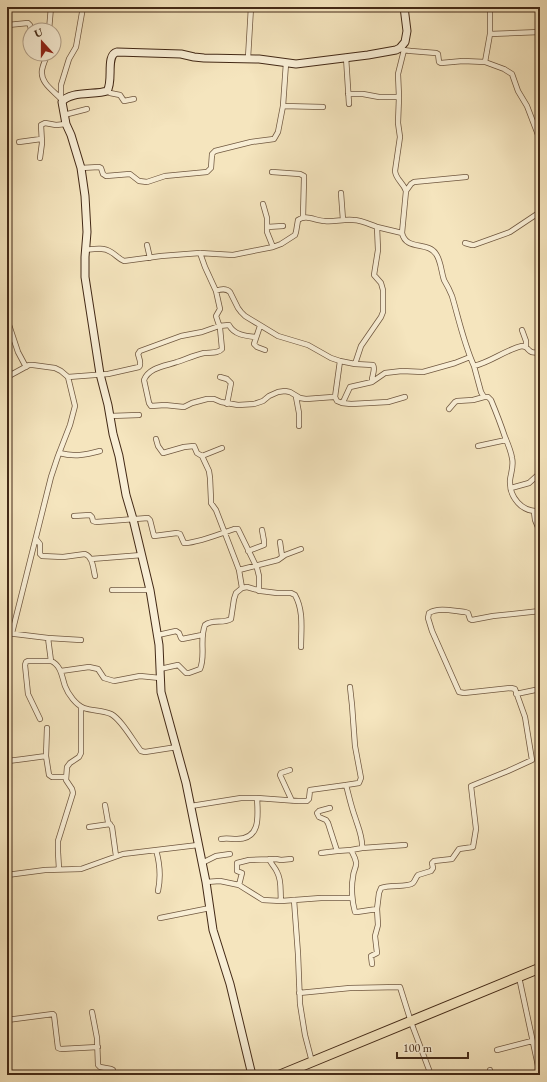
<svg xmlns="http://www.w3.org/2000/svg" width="547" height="1082" font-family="'EB Garamond',serif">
<rect width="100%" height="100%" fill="#f5e5be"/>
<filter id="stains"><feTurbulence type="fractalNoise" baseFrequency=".005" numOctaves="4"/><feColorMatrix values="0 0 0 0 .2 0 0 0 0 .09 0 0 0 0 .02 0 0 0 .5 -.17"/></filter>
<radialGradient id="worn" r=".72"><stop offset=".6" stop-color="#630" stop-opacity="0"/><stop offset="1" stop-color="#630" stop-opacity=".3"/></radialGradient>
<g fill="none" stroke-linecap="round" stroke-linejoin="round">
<defs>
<path id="street" d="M 8,25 L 28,23 L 30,25 L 31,30
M 49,30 L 51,7
M 490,34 L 540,32
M 403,50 L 411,51 L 436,53 L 438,54 L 439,62 L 441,63 L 463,61 L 485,62 L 504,69 L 512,74 L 518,91 L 527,106 L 540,140
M 404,50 L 398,74 L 399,97 L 398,123 L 400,137 L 395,171 C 396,180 403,182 406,191 L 402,233 C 406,251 428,241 436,254 C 441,261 441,271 444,280 C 447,285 450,291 452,296 C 459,320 464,344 474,366 C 491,362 505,350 522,346 L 526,347 C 531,353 532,353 540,352
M 47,54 C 46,59 43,64 42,70 C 40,83 54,91 61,99
M 346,57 L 349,104
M 248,58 L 251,7
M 485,62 L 490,34 L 490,7
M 286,63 L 283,106 L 323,107
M 107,91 L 110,93 L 120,95 L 124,101 L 134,99
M 348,94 L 363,94 L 379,97 L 399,97
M 61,98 L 61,85 L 69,59 L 76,47 L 83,7
M 64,115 L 87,109
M 19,142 L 41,139
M 40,158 L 42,143 L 41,125 L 45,123 L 56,125 L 66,124
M 81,168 L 99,167 L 101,168 L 103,174 L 106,176 L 130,174 L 139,181 L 147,182 L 165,176 L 207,172 L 211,168 L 212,154 L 215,151 L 251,142 L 274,139 L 278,132 L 283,106
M 272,172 L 300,174 L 304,176 L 304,178 L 303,217
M 406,191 L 411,184 L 414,182 L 466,177
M 341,193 L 343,220
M 263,204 L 267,218 L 267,232 L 273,247
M 267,227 L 283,226
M 377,227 L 402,233
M 465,243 L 472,245 L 474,245 L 510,232 L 540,212
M 147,245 L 150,258
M 85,250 C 94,249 103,247 111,252 C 116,255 119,259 124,261 L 161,256 L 200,253 L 233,255 L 273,247 L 281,244 L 295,235 L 296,232 L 298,220 C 306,214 316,221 325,221 C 334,222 344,219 353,220 C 361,220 369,224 377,227 L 378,250 L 374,275 L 381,283 L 383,290 L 383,312 L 381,317 L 361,346 L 355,364
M 200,253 L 205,267 L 216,291 C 221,289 226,288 230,292 L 238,308 L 241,312 L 245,316 L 278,336 L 308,345 L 331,358 L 340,361 L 355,364 L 373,365 C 376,370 371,377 372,382 L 385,373 L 402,371 L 423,372 L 455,363 L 470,357
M 216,291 L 220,309 L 216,316 L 220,328 L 222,349 C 218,354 210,352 204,353 C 195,355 186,359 177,362 C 166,366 149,367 144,380 L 149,403 L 151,406 L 165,405 L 184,407 L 192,403 L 207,399 L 214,399 L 221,402 L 238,405 L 254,404 L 263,401 L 269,396 L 278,392 L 285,391 L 290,392 L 300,398 L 306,399 L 333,397 L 335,397 L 337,401 L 342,403 L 344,400 L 350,387 L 372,382
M 7,319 L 18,352 L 26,367
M 260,326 L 254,344 L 257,347 L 265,350
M 522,330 L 526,341 L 526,347
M 474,366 L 481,392 L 484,397 L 488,397 L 491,400 C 496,412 501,425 505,437 C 508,444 511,451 512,458 C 514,466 511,472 510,480 C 509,497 522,513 540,511
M 7,377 L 29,365 L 33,365 L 55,368 L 61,371 L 68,377 L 108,374 L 139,367 C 142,364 139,358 138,354 L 140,351 L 181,336 L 202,332 L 219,326 L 229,325 C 234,335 246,336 256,337
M 220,377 L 227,379 L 231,383 L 227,404
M 296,397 L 299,413 L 299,426
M 335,397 L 340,361
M 342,403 L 351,404 L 388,402 L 405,397
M 449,409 L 455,402 L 457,401 L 473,400 L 484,397
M 110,416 L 139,415
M 156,439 L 158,446 L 163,453 L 184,447 L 194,446 L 197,453 L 202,456 L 209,471 L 210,478 L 211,500 L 211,503 L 216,510 L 236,562 L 239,570 L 242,588
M 478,446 L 506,440
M 59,453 C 75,457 85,455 100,451
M 202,456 L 222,448
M 511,488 L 529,483 L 540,473
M 534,512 L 535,520 L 540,532
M 74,516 L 90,515 L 92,517 L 93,521 L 96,522 L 148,518 L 150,520 L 154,536 L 177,533 L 180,534 L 184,543 C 194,544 223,533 234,529 L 238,529 L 257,568 L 259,576 L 259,591
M 36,539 L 40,544 L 40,554 L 42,556 L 63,557 L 85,554 C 93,557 93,568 95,576
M 280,542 L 282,556
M 248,551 L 264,545 L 264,541 L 262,530
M 91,559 L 142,555
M 239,570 L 274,561 L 278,560 L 285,555 L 301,549
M 112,590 L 150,590
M 7,633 L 48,638 L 51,661 C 61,665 62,677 65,686 C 68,694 76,705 84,708 C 92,711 103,710 111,714 C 122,720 133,741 141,751 L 145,752 L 177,747
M 12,633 L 51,477 L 58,456 L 70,425 L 75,406 L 68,377
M 158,635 L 176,631 L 179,633 L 181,638 L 182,639 L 202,635
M 48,638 L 81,640
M 160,669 L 178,665 L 186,673 L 189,673 L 200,669 C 206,656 199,640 205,625 C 213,619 223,624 231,619 L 234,599 L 236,593 L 242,588 L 247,587 L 261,591 L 277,593 L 291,593 L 295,595 C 304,611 301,630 301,647
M 61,671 L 89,667 L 98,669 L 104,678 L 114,681 L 140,676 L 160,678
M 350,687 L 352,705 L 355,746 L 361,778 L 359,783 L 346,785 C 349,796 351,806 355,817 C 358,827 363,837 362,848 L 351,850 C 353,854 355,857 356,862 C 357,867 353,871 353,877 C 351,887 352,902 355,912 L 357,912 L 377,909 L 379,893 L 381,888 C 389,884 407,888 413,883 C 415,881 416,877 418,875 L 431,871 L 433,868 L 432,863 L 434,861 L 452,859 L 459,849 L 473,847 L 476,829 L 471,786 L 508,771 L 532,760 L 525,717 L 515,689 L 511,688 L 464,693 L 459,692 L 432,631 L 428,618 L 429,613 C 439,607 453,611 465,612 L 468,613 L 470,619 L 472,620 L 493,616 L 540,611
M 516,694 L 540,689
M 40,719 L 28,694 L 25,665 L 26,662 L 28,661 L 51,661
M 47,728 L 46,756 L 49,775 L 52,777 L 66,777
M 8,761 L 24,759 L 46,756
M 290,770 L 281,773 L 280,775 L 292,801
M 105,805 L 108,822 L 112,827 L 116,856
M 191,806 L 241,798 L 257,798 L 298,801 L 307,801 L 309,799 L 310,790 L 346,785
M 330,808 L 319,811 L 317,813 L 319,817 L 326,820 L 328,823 L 337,851 L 351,850
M 89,827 L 110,824
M 221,839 C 226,838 231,839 237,839 C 261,839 258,816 257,798
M 362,848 L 405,845
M 156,850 C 160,864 161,877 158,891
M 321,853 L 337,851
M 269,859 C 271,864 275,867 277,872 C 282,880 280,892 281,901
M 202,863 L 216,856 L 230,854
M 59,869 L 58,852 L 58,841 L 73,793 L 72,789 L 66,780 L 67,767 L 70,763 L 79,757 L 81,753 L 81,707
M 7,875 L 45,870 L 81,869 L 123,854 L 198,845
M 206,882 L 220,881 L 239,885 L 263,900 L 281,901 L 321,898 L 352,898
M 239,885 L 242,873 L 237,871 L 237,863 L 249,860 L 276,859 L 281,860 L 291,859
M 294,900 L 298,954 L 300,1004 L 305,1035 L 312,1062
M 160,918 L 210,908
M 372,964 L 371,956 L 377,953 L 375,936 L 378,925 L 377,909
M 519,977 L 540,1075
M 299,993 L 350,988 L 400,987 L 411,1022 L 431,1075
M 92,1012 L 97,1038 L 98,1065 L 100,1067 L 111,1069 L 113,1070 L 114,1075
M 7,1020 L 53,1014 L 54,1015 L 58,1048 L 61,1049 L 98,1047
M 497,1050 L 532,1041
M 490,1070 L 491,1075"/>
<path id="secondary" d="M 252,1075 L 230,984 L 213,930 L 206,882 L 186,783 L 161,692 L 159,645 L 150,590 L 133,519 L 126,495 L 119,456 L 113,434 L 108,405 L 100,374 L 85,277 L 85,257 L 87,232 L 85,196 L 81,168 L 71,135 L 66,124 L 62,102 C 69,91 95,95 107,91 C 114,81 105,55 117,52 L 181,54 L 194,57 L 204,58 L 259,59 L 296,64 L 368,55 L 396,50 L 400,48 L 405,42 L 407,31 L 404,7"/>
<path id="highway" d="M 280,1075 L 540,968"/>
</defs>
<use href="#street" stroke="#705840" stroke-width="6"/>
<use href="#secondary" stroke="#432916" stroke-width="9"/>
<use href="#highway" stroke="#432916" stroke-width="11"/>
<use href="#street" stroke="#f8eed5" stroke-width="4.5"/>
<use href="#secondary" stroke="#f8eed5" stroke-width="7"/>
<use href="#highway" stroke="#f5e5be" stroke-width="9"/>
</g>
<rect width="547" height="1082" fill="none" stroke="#f5e5be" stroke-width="24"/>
<rect x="8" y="8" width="531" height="1066" fill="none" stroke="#432916" stroke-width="2"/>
<rect x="12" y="12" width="523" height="1058" fill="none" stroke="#432916"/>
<g transform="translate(42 42) rotate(339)"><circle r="19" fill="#f8eed5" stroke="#b09f89"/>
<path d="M0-3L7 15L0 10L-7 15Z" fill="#8f2418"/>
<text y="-6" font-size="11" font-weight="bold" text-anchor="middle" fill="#432916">U</text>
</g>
<path d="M397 1052v6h71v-6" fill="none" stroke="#432916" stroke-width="2"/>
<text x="403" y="1052" font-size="12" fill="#432916" stroke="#f8eed5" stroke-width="3" paint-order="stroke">100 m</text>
<rect width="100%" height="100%" filter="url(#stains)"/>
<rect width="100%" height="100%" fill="url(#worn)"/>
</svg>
